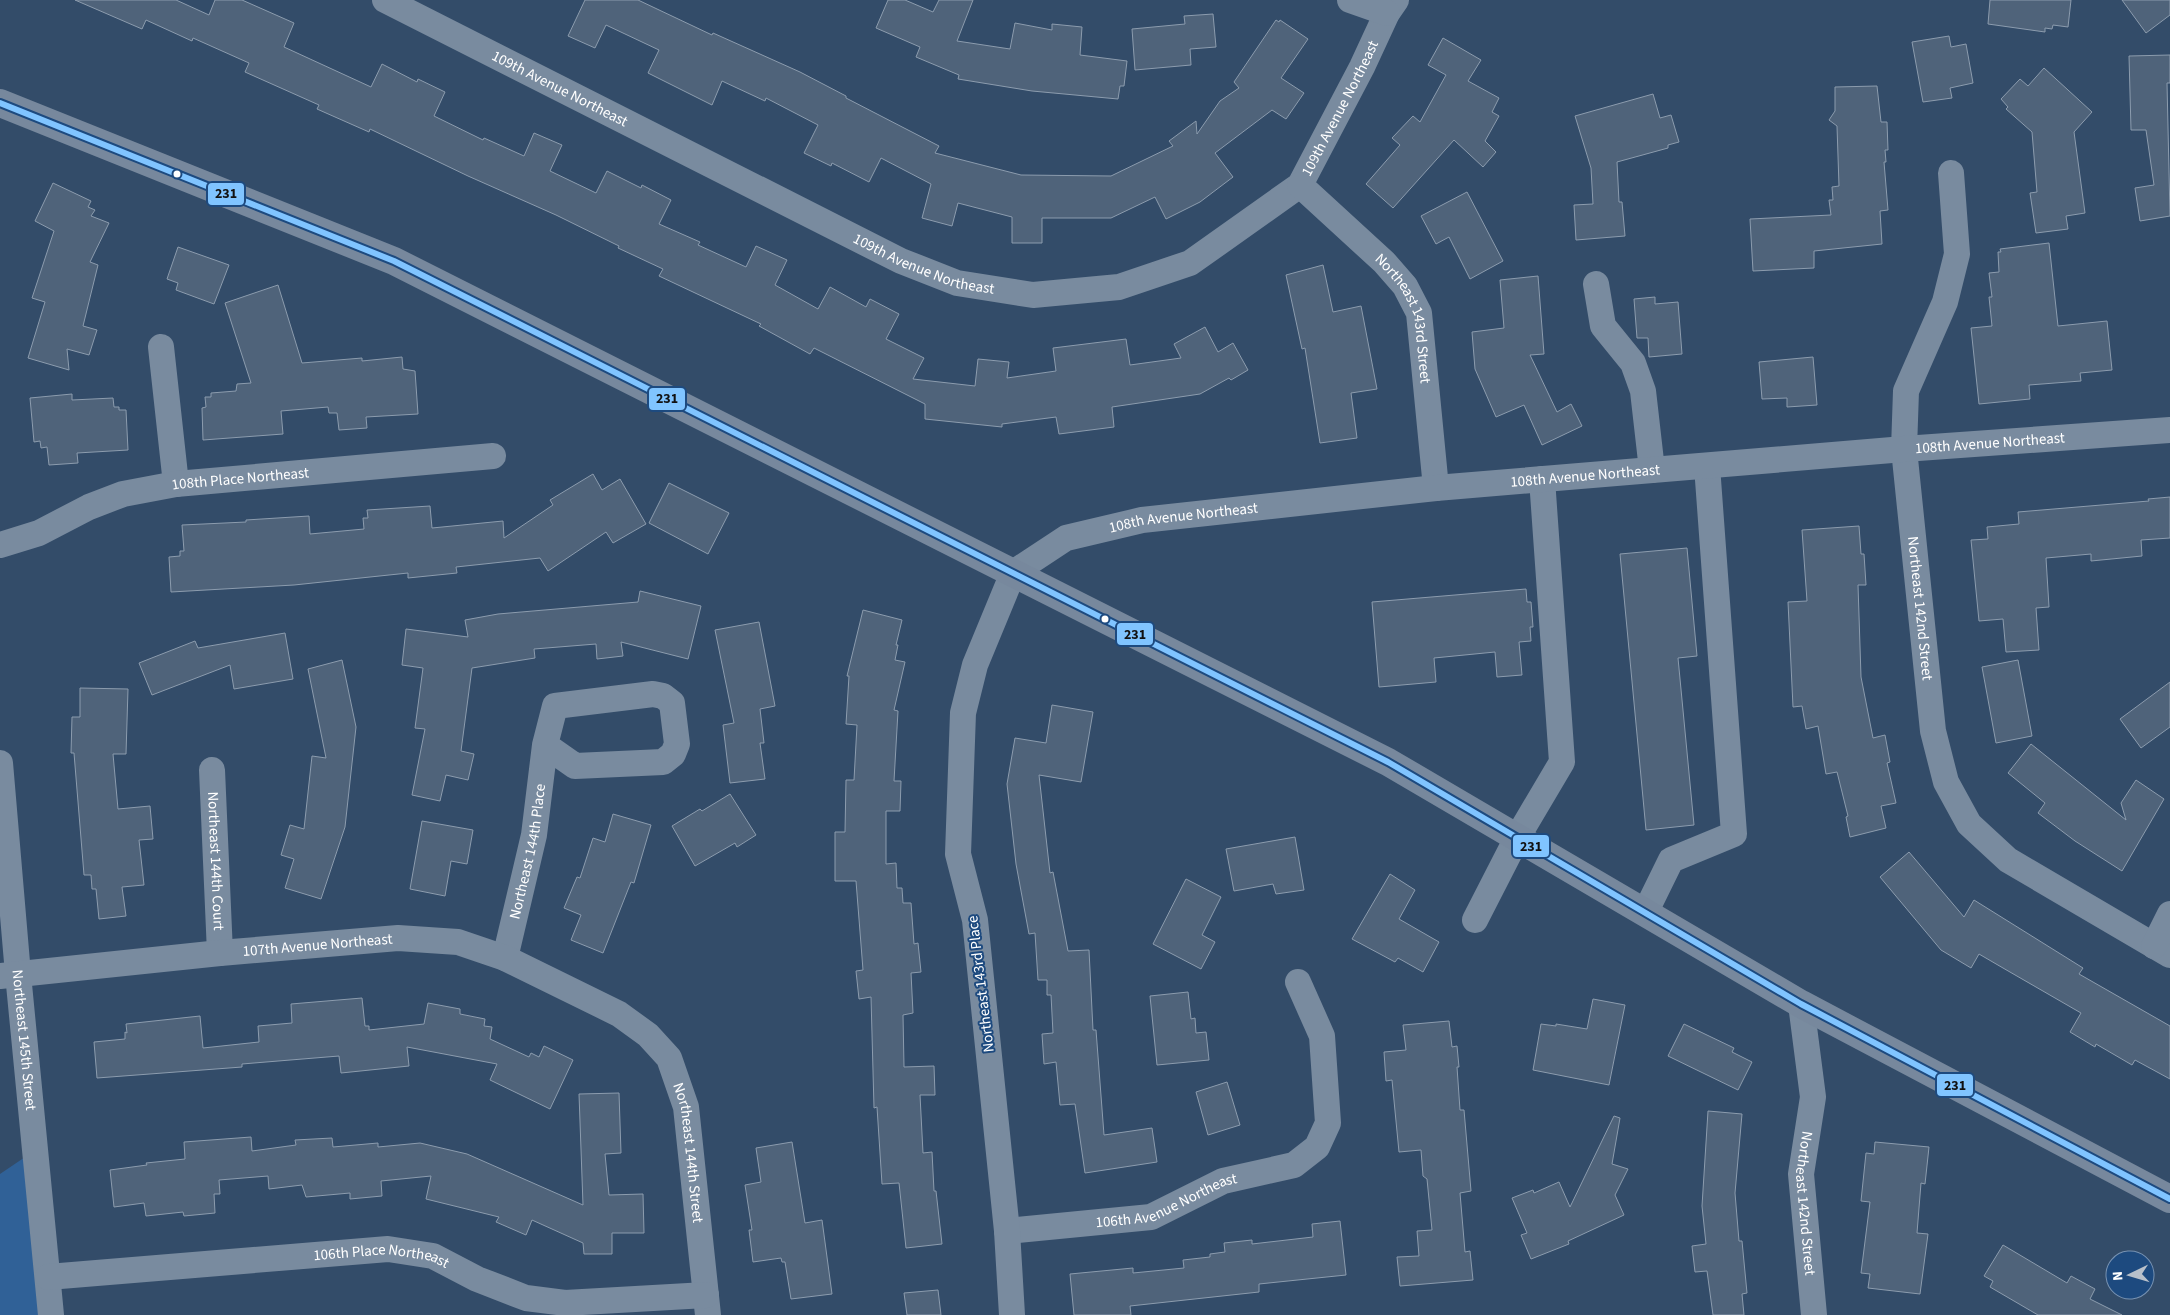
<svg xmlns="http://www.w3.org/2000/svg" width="2170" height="1315" font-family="'Source Sans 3',sans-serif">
<rect width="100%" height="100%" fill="#334c69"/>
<path fill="#306197" d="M 34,1151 L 51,1315 L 0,1315 L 0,1174 Z"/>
<path fill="#4f637a" stroke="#8c9cae" d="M 75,0 L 176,0 L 209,15 L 215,0 L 242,0 L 294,23 L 284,47 L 371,87 L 382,64 L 417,82 L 418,79 L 445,92 L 434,116 L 483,140 L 484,138 L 524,156 L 534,133 L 562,145 L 550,171 L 596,193 L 607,171 L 641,188 L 642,185 L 671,200 L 659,224 L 700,242 L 698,245 L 746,267 L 756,246 L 787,260 L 775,285 L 818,309 L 830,287 L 866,307 L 870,299 L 899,314 L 886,339 L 924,358 L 913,379 L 975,386 L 978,359 L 1009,362 L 1007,378 L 1056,371 L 1053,348 L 1126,339 L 1130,365 L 1181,358 L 1174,344 L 1205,327 L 1218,352 L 1233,343 L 1248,370 L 1231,380 L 1229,378 L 1200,394 L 1112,407 L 1114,427 L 1059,434 L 1056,417 L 1002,424 L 1002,427 L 925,419 L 925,404 L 814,348 L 810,354 L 759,326 L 761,324 L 659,276 L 663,269 L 618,248 L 619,246 L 556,215 L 468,176 L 370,129 L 369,132 L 317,109 L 319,105 L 245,72 L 249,63 L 193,38 L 192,41 L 146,20 L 142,29 Z
M 585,0 L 638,0 L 712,35 L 713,33 L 800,72 L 846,96 L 846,98 L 939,146 L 935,153 L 1021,175 L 1111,176 L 1173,146 L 1169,141 L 1196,121 L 1197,134 L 1220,101 L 1239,88 L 1234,82 L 1276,20 L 1279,22 L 1280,20 L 1308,39 L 1281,78 L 1304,93 L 1286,119 L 1272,110 L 1215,153 L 1233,177 L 1200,202 L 1166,219 L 1155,197 L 1111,218 L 1042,218 L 1042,243 L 1012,243 L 1012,217 L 958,203 L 952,226 L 922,218 L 931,184 L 881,158 L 869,182 L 832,163 L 831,166 L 804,153 L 818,125 L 766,98 L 765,101 L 722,81 L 712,105 L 648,73 L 659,50 L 606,25 L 595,48 L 568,36 Z
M 888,0 L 905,0 L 933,12 L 939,0 L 973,0 L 957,41 L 1010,49 L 1015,23 L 1052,30 L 1052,24 L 1082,27 L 1080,55 L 1127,61 L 1124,86 L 1120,86 L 1118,99 L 1032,91 L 958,79 L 959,75 L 916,57 L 920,47 L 876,28 Z
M 1990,0 L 2071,0 L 2068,27 L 2053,25 L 2052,29 L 2045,28 L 2045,32 L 1988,24 Z
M 2122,0 L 2170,0 L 2170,15 L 2146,33 Z
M 1213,14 L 1216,47 L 1190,49 L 1191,65 L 1135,70 L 1132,29 L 1185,24 L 1184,16 Z
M 1949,36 L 1951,47 L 1966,44 L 1973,83 L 1950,88 L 1952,98 L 1923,102 L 1912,42 Z
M 1443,38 L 1481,60 L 1468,81 L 1499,98 L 1492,112 L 1499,116 L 1485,141 L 1496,152 L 1483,167 L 1454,140 L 1393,208 L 1366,184 L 1400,145 L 1392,138 L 1413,116 L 1420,122 L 1446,75 L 1428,65 Z
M 2170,55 L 2170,83 L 2167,83 L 2170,216 L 2140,221 L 2135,188 L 2154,185 L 2146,130 L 2131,130 L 2129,56 Z
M 2044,68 L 2092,112 L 2074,132 L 2085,213 L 2066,216 L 2068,229 L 2036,233 L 2030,193 L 2037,192 L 2032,132 L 2006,109 L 2008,107 L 2001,99 L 2020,79 L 2028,86 Z
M 1877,86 L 1881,122 L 1887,122 L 1888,150 L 1885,150 L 1886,162 L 1884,162 L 1888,210 L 1880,211 L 1882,244 L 1814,251 L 1814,268 L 1753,271 L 1750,219 L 1831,215 L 1829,200 L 1833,200 L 1832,187 L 1839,186 L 1837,126 L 1829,120 L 1835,111 L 1835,87 Z
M 1653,94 L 1660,118 L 1671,115 L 1679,142 L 1668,145 L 1668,148 L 1617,162 L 1619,202 L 1622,202 L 1625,236 L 1576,240 L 1574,205 L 1593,204 L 1591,168 L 1575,116 Z
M 53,183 L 91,201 L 88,207 L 95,210 L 91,216 L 109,223 L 90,262 L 98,265 L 83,326 L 97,330 L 89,355 L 67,349 L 69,370 L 28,358 L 45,302 L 32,298 L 54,231 L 35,221 Z
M 1467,192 L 1503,261 L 1470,279 L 1449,237 L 1436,244 L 1421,216 Z
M 2049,243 L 2058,326 L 2107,321 L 2112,370 L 2080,373 L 2081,381 L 2029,385 L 2030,399 L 1979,404 L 1971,328 L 1992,326 L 1989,297 L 1992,297 L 1989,273 L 1999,272 L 1998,252 L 2001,252 L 2000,249 Z
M 178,247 L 229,265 L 214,304 L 176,290 L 178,283 L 167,279 Z
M 1323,265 L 1333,312 L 1361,306 L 1377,389 L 1351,393 L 1357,438 L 1320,443 L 1305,348 L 1302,349 L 1286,275 Z
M 1538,276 L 1544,354 L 1530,355 L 1557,412 L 1571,404 L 1582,426 L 1542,445 L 1524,405 L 1496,417 L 1475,369 L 1472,332 L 1504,328 L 1500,280 Z
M 278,285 L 302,363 L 362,358 L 362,361 L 402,357 L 403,369 L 415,371 L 418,414 L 366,417 L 367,428 L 339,430 L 337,413 L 329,413 L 328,407 L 281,411 L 283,434 L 203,440 L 202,408 L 206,407 L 205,397 L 211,397 L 211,393 L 236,391 L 237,384 L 251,383 L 225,303 Z
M 1655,297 L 1655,304 L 1678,302 L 1682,354 L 1649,357 L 1648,338 L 1637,338 L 1634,299 Z
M 1813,357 L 1817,405 L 1787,407 L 1787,398 L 1762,399 L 1759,362 Z
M 72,394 L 72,400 L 113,398 L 114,407 L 119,407 L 119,410 L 126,410 L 128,450 L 77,453 L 78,463 L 49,465 L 47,447 L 41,448 L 40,441 L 34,442 L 30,398 Z
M 593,474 L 602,490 L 620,479 L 646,524 L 613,543 L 606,532 L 548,571 L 540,558 L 456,567 L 457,573 L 408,578 L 408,573 L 294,585 L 171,592 L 169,557 L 180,556 L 180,551 L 184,551 L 182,525 L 246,522 L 246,520 L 309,516 L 310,534 L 364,529 L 363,518 L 368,518 L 367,510 L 430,506 L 432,528 L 503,521 L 504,538 L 553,505 L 550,500 Z
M 669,483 L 729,513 L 708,554 L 649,523 Z
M 2170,497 L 2170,538 L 2141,540 L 2142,556 L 2091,561 L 2091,554 L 2046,558 L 2049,607 L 2036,608 L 2039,650 L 2006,652 L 2003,619 L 1979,621 L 1971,540 L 1988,539 L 1987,527 L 2019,524 L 2018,512 L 2149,501 L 2148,499 Z
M 1859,526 L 1861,554 L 1864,554 L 1866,585 L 1858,585 L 1861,677 L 1873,738 L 1885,735 L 1890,762 L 1887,763 L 1896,803 L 1881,806 L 1886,828 L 1850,837 L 1846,817 L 1848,816 L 1837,772 L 1826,774 L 1818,726 L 1806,729 L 1802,706 L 1793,707 L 1788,602 L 1807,601 L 1802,530 Z
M 1687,548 L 1697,656 L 1678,658 L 1694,825 L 1646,830 L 1620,554 Z
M 1526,589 L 1527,602 L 1531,602 L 1533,627 L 1530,627 L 1531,641 L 1519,642 L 1522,675 L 1497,677 L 1495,652 L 1434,658 L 1436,682 L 1379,687 L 1372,602 Z
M 640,591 L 701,606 L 688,659 L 621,642 L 623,656 L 597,659 L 596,644 L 534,649 L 535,658 L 472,668 L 461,751 L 474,754 L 468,780 L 446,775 L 440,801 L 412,795 L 425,729 L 415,728 L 423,668 L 402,665 L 406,629 L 468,637 L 465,620 L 498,614 L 638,602 Z
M 863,610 L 902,620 L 896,645 L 898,645 L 895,660 L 905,662 L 894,710 L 898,711 L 894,781 L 901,781 L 900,811 L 886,811 L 886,864 L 896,863 L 897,888 L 902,888 L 903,903 L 911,903 L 914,944 L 918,943 L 921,972 L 911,973 L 913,1013 L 903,1015 L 904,1067 L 934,1066 L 935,1095 L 920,1095 L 923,1153 L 932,1152 L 934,1191 L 936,1191 L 942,1244 L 906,1248 L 899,1183 L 882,1184 L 877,1107 L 874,1108 L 871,997 L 859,999 L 856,971 L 863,970 L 856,881 L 835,881 L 835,832 L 845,832 L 846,780 L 854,780 L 857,725 L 846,724 L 849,676 L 847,676 Z
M 759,622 L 775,706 L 760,709 L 764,743 L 760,743 L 765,779 L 730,783 L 723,725 L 734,723 L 715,630 Z
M 285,633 L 293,679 L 234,689 L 230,665 L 152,695 L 139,663 L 195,641 L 198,648 Z
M 342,660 L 356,727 L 345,827 L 321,899 L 285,888 L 294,859 L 281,855 L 290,825 L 304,829 L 312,756 L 326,758 L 308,669 Z
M 2018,660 L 2032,736 L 1996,743 L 1982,667 Z
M 2170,682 L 2170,727 L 2141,748 L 2120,719 Z
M 80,688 L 128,689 L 126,754 L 113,754 L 118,809 L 150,806 L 153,839 L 139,840 L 144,885 L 122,887 L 126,916 L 99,919 L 96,889 L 92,889 L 91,875 L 84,875 L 74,753 L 71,753 L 72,717 L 80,717 Z
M 1052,705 L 1093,712 L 1081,782 L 1039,775 L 1050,873 L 1053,872 L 1068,951 L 1089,950 L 1093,1030 L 1096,1030 L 1104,1135 L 1152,1128 L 1157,1162 L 1085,1173 L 1075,1104 L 1060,1105 L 1056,1062 L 1044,1064 L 1042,1034 L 1053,1033 L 1051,995 L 1047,995 L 1047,980 L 1038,980 L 1035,933 L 1029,934 L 1016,864 L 1007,784 L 1015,738 L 1046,743 Z
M 2031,744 L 2126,820 L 2121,803 L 2136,780 L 2164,799 L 2122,871 L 2075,841 L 2038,813 L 2045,803 L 2008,773 Z
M 730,794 L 756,835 L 737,847 L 735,843 L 695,866 L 672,826 L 700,809 L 702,811 Z
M 613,814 L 651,825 L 634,883 L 631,882 L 603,953 L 571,940 L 581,915 L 564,908 L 577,877 L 580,878 L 593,838 L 605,842 Z
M 422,821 L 473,830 L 467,864 L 451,861 L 445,896 L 410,889 Z
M 1295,837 L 1304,890 L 1276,894 L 1273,884 L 1234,891 L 1226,849 Z
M 1909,852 L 1964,917 L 1974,900 L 2083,968 L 2079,974 L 2170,1026 L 2170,1079 L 2135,1060 L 2132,1065 L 2096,1044 L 2095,1047 L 2070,1032 L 2081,1013 L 2003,968 L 1979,954 L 1971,968 L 1941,950 L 1880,877 Z
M 1390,874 L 1415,890 L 1399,919 L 1439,942 L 1423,972 L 1398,958 L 1395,962 L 1352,939 Z
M 1186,879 L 1221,897 L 1202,935 L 1215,942 L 1201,969 L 1153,944 Z
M 1188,992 L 1191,1019 L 1195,1018 L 1196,1033 L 1206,1032 L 1209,1060 L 1157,1065 L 1150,996 Z
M 362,998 L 365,1026 L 369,1026 L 369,1030 L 424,1024 L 428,1003 L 460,1009 L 460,1014 L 485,1019 L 484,1026 L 492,1027 L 490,1039 L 529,1057 L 531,1053 L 539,1057 L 544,1046 L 573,1060 L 550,1109 L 490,1080 L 497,1064 L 407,1047 L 409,1066 L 341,1073 L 339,1056 L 242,1064 L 242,1067 L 97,1078 L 94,1042 L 125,1039 L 125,1032 L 127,1033 L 126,1024 L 200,1016 L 203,1048 L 259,1042 L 258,1026 L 292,1023 L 291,1004 Z
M 1593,999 L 1625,1005 L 1609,1085 L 1533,1070 L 1541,1024 L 1556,1026 L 1556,1024 L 1587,1029 Z
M 1449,1021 L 1452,1047 L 1457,1046 L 1459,1067 L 1457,1067 L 1460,1110 L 1464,1110 L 1471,1191 L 1460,1193 L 1465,1252 L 1470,1251 L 1473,1280 L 1400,1286 L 1397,1257 L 1419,1256 L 1417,1231 L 1432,1230 L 1427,1179 L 1423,1176 L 1421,1150 L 1399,1152 L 1392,1080 L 1386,1081 L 1384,1052 L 1406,1050 L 1403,1025 Z
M 1684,1024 L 1734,1048 L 1732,1052 L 1752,1062 L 1738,1090 L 1668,1056 Z
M 1227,1082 L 1240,1125 L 1208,1135 L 1196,1092 Z
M 619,1093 L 621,1153 L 605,1154 L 609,1195 L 643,1194 L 644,1233 L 612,1233 L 612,1254 L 584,1254 L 583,1243 L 532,1220 L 526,1235 L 496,1222 L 499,1217 L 426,1199 L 431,1176 L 381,1181 L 382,1196 L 350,1199 L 350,1193 L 306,1197 L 302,1185 L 269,1189 L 268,1176 L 219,1180 L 220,1194 L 214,1194 L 215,1213 L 184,1216 L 183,1212 L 146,1216 L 144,1203 L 114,1207 L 110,1170 L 147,1165 L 146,1163 L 185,1159 L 184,1142 L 251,1137 L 252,1151 L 296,1145 L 295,1140 L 332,1138 L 333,1147 L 378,1143 L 378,1147 L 420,1143 L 467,1154 L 583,1205 L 579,1094 Z
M 1708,1111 L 1742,1114 L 1735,1193 L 1739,1241 L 1742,1241 L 1747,1293 L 1742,1294 L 1744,1315 L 1713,1315 L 1707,1271 L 1695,1272 L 1692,1246 L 1706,1244 L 1702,1206 Z
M 1614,1116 L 1620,1118 L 1612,1164 L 1628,1169 L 1615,1195 L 1624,1215 L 1568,1241 L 1569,1244 L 1531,1259 L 1521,1235 L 1527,1233 L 1512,1198 L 1533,1190 L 1534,1193 L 1559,1182 L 1570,1207 Z
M 792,1142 L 805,1223 L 822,1220 L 832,1294 L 791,1299 L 785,1262 L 782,1262 L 781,1258 L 753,1262 L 749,1230 L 752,1230 L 745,1185 L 761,1182 L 756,1148 Z
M 1875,1142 L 1929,1147 L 1925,1184 L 1921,1183 L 1917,1233 L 1928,1234 L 1920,1294 L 1868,1288 L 1870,1274 L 1861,1273 L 1870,1202 L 1861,1201 L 1866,1153 L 1874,1154 Z
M 1340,1221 L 1346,1275 L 1259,1284 L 1259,1292 L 1130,1306 L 1131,1315 L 1074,1315 L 1070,1274 L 1133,1268 L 1133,1273 L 1184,1268 L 1183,1260 L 1210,1257 L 1210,1254 L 1225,1252 L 1224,1243 L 1252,1240 L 1252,1244 L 1313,1237 L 1312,1224 Z
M 2003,1245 L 2067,1283 L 2071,1276 L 2095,1289 L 2090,1299 L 2122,1315 L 2038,1315 L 1990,1287 L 1993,1281 L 1984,1276 Z
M 938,1290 L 941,1315 L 907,1315 L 904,1293 Z"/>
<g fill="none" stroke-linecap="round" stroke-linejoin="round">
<g stroke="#798b9f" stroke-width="26">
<path id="s1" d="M 385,0 L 901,261 L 957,283 L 1033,295 L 1119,287 L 1190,263 L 1300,185 L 1362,67 L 1387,13 L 1396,0"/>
<path d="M 1350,0 L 1387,13"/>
<path id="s2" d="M 1951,173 L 1957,254 L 1945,302 L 1906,391 L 1904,449 L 1933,731 L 1946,782 L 1969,824 L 2008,860 L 2170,955"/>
<path id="s3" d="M 1300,185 L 1384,262 L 1405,286 L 1419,313 L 1436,488"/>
<path d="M 1596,284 L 1603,326 L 1633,363 L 1643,391 L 1652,470"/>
<path d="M 161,347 L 176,484"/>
<path id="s4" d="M 0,545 L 39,533 L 89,507 L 123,494 L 176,484 L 493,456"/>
<path id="s5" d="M 0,763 L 18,974 L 51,1315"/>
<path id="s6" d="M 212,770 L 220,953"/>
<path d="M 1645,913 L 1671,860 L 1734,834 L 1707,466"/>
<path d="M 1475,920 L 1517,838 L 1562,762 L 1542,479"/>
<path d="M 2154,946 L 2170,914"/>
<path id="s7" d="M 505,958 L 534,835 L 545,745 L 555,706 L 653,694 L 663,696 L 672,703 L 677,744 L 673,754 L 663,762 L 575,766 L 545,745"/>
<path id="s8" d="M 0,976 L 220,953 L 398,938 L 458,942 L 505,958 L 619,1014 L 648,1035 L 669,1058 L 686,1107 L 708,1315"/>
<path id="s9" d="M 1801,1004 L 1813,1097 L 1801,1174 L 1814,1315"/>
<path id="s10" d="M 1007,1231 L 1151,1217 L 1223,1181 L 1294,1165 L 1317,1147 L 1328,1123 L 1322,1036 L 1298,982"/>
<path id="s11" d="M 48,1277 L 388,1249 L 433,1256 L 477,1279 L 526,1298 L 565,1303 L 706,1295"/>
<path id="s12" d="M 1012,1315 L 1007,1231 L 975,920 L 958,854 L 963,713 L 975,665 L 1013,573 L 1066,538 L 1142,520 L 1436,488 L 1904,449 L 2170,430"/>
</g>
<path stroke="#77889d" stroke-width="28" d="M 0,103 L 394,261 L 1388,762 L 1801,1004 L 2170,1199"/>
<defs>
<path id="bus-1" d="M 0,103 L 394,261 L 1388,762 L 1801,1004 L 2170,1199"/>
</defs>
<use href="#bus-1" stroke="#1d4a7f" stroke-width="10"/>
<use href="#bus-1" stroke="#80c4ff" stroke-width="6"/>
</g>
<g fill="#fff" stroke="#1d4a7f" stroke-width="2">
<circle cx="177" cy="174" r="4.5"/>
<circle cx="1105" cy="619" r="4.5"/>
</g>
<g text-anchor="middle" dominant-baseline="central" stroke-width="4" stroke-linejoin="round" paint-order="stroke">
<g font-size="15" fill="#fff" stroke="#1d4a7f">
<text stroke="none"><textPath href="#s1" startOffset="196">109th Avenue Northeast</textPath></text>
<text stroke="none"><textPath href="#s1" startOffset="1098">109th Avenue Northeast</textPath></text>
<text stroke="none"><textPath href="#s1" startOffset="601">109th Avenue Northeast</textPath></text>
<text stroke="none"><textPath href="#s3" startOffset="176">Northeast 143rd Street</textPath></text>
<text stroke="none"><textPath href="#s12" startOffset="1748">108th Avenue Northeast</textPath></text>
<text stroke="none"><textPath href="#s12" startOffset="1342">108th Avenue Northeast</textPath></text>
<text stroke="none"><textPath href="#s4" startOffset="252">108th Place Northeast</textPath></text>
<text stroke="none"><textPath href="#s12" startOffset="938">108th Avenue Northeast</textPath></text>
<text stroke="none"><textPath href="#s2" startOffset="446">Northeast 142nd Street</textPath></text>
<text stroke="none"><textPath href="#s7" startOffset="109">Northeast 144th Place</textPath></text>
<text stroke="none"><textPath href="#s6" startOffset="91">Northeast 144th Court</textPath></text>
<text stroke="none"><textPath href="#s8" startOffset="319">107th Avenue Northeast</textPath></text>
<text transform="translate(981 984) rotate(-97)">Northeast 143rd Place</text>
<text stroke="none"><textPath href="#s5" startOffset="278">Northeast 145th Street</textPath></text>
<text stroke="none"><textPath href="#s8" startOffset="801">Northeast 144th Street</textPath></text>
<text stroke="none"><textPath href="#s10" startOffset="164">106th Avenue Northeast</textPath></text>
<text stroke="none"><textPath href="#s9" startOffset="201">Northeast 142nd Street</textPath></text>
<text stroke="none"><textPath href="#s11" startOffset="335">106th Place Northeast</textPath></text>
</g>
</g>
<g stroke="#1d4a7f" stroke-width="2">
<rect x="207" y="182" width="38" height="24" rx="5" fill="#80c4ff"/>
<rect x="648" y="387" width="38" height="24" rx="5" fill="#80c4ff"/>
<rect x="1116" y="622" width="38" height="24" rx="5" fill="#80c4ff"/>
<rect x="1512" y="834" width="38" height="24" rx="5" fill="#80c4ff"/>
<rect x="1936" y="1073" width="38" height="24" rx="5" fill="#80c4ff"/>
</g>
<g font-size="14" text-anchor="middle" font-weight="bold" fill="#111">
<text x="226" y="198">231</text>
<text x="667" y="403">231</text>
<text x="1135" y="639">231</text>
<text x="1531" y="851">231</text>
<text x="1955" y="1090">231</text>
</g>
<g transform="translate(2130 1275) rotate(265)"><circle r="24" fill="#1d4a7f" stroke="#7792b2"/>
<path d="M0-4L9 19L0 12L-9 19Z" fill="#b8c0ca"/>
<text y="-8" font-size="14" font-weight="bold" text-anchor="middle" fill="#ffffff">N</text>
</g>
</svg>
